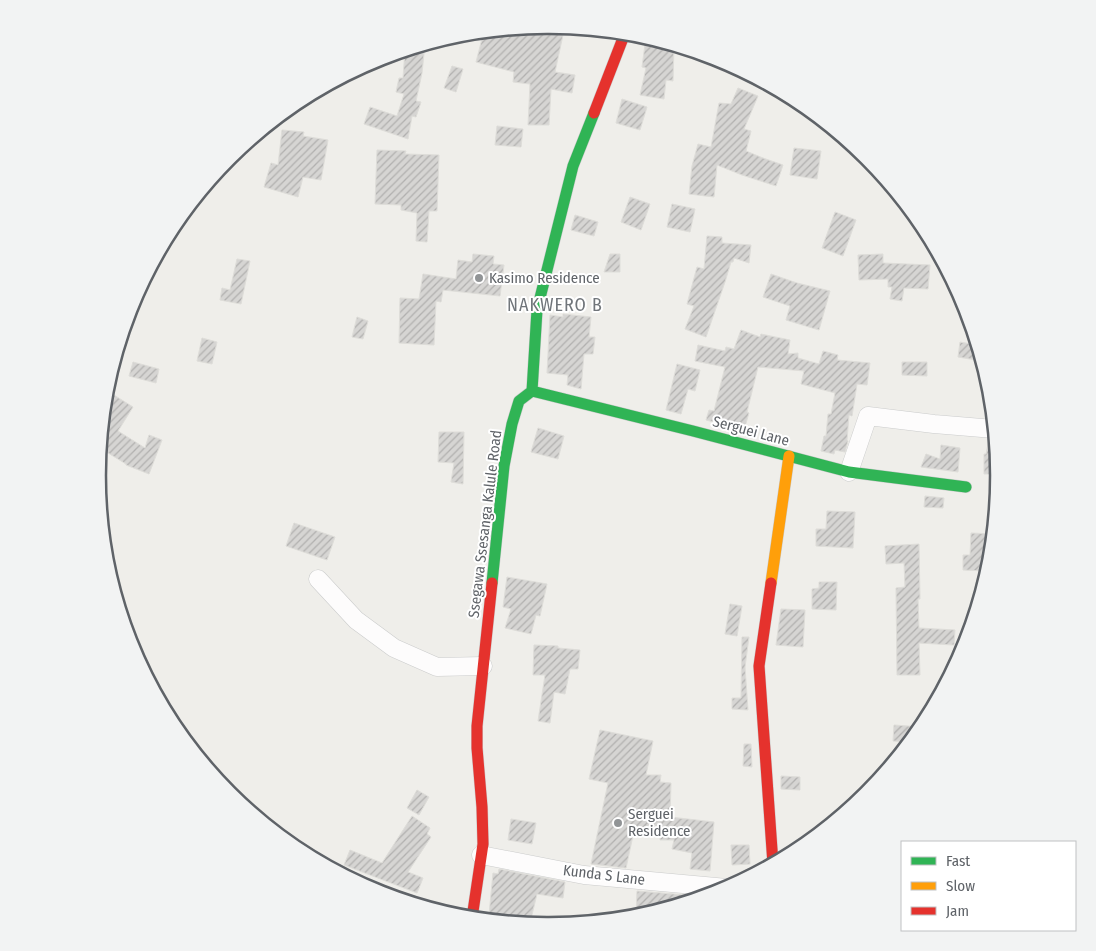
<svg xmlns="http://www.w3.org/2000/svg" width="1096" height="951" font-family="'Fira Sans Condensed',sans-serif">
<defs>
<pattern id="building-hatch" width="6" height="6" patternUnits="userSpaceOnUse" patternTransform="scale(1.25)"><rect width="6" height="6" fill="#d6d5d3"/><path d="M-1 1l2-2M0 6l6-6M5 7l2-2" fill="none" stroke="#b1b0af"/></pattern>
</defs>
<rect width="100%" height="100%" fill="#efeeea"/>
<path fill="url(#building-hatch)" stroke="#deddd9" d="M 530,27 L 563,35 L 555,72 L 575,75 L 572,93 L 551,89 L 549,125 L 528,125 L 530,84 L 513,82 L 514,72 L 476,62 L 484,31 Z
M 646,37 L 674,45 L 673,81 L 666,80 L 664,99 L 640,95 L 646,68 L 642,67 Z
M 425,44 L 422,73 L 416,101 L 421,102 L 416,117 L 412,116 L 408,139 L 364,124 L 370,107 L 397,116 L 404,94 L 396,92 L 399,78 L 403,78 L 405,50 Z
M 452,66 L 463,69 L 456,92 L 444,88 Z
M 738,88 L 758,96 L 744,129 L 751,131 L 746,151 L 763,158 L 783,165 L 776,186 L 742,175 L 717,165 L 714,197 L 689,194 L 692,166 L 698,144 L 711,147 L 719,103 L 731,104 Z
M 622,99 L 647,107 L 640,130 L 616,123 Z
M 497,126 L 523,129 L 521,147 L 495,145 Z
M 282,130 L 304,132 L 303,136 L 328,140 L 321,180 L 303,177 L 298,197 L 264,187 L 271,163 L 278,165 Z
M 794,148 L 821,151 L 817,179 L 790,175 Z
M 377,150 L 406,151 L 405,154 L 439,155 L 437,211 L 429,211 L 427,242 L 416,241 L 417,213 L 401,210 L 401,205 L 375,204 Z
M 630,197 L 650,204 L 641,230 L 621,222 Z
M 672,204 L 695,209 L 690,232 L 667,227 Z
M 835,212 L 856,220 L 843,256 L 822,248 Z
M 575,215 L 598,222 L 594,236 L 571,230 Z
M 707,236 L 722,237 L 722,243 L 751,245 L 749,263 L 734,258 L 733,262 L 731,262 L 725,282 L 706,337 L 685,329 L 694,306 L 687,304 L 697,267 L 704,269 Z
M 473,254 L 494,256 L 493,264 L 504,265 L 500,296 L 443,290 L 441,302 L 436,301 L 434,345 L 399,343 L 400,298 L 419,299 L 423,274 L 456,279 L 458,260 L 472,262 Z
M 610,254 L 620,254 L 620,272 L 604,272 Z
M 883,254 L 883,263 L 930,265 L 928,289 L 904,288 L 902,301 L 890,299 L 892,287 L 888,287 L 888,279 L 859,280 L 858,255 Z
M 237,259 L 250,261 L 241,304 L 220,300 L 222,288 L 230,290 Z
M 771,274 L 797,283 L 830,291 L 819,330 L 786,320 L 790,306 L 763,297 Z
M 563,314 L 591,317 L 589,337 L 595,337 L 593,354 L 584,354 L 581,389 L 567,385 L 568,375 L 547,373 L 550,315 L 563,317 Z
M 357,317 L 368,321 L 363,339 L 352,337 Z
M 741,330 L 760,337 L 761,334 L 790,340 L 788,354 L 798,353 L 798,358 L 819,364 L 823,351 L 838,355 L 837,360 L 870,363 L 867,385 L 857,384 L 852,416 L 849,415 L 847,440 L 848,441 L 845,452 L 835,450 L 834,454 L 821,451 L 824,436 L 826,436 L 828,414 L 831,414 L 835,393 L 801,384 L 804,371 L 758,367 L 747,412 L 749,413 L 744,430 L 706,420 L 709,410 L 714,411 L 725,367 L 695,361 L 698,345 L 725,351 L 726,347 L 734,349 Z
M 202,338 L 217,342 L 212,364 L 197,361 Z
M 960,342 L 977,345 L 982,361 L 958,357 Z
M 133,362 L 159,369 L 156,383 L 129,376 Z
M 902,362 L 927,362 L 927,376 L 902,375 Z
M 677,364 L 700,370 L 695,391 L 688,389 L 681,414 L 666,410 Z
M 106,390 L 133,407 L 118,431 L 145,448 L 149,435 L 162,440 L 149,474 L 126,465 L 126,464 L 100,448 Z
M 538,428 L 564,436 L 558,459 L 531,452 Z
M 439,432 L 464,432 L 463,484 L 451,482 L 454,463 L 438,462 Z
M 989,439 L 995,439 L 997,460 L 997,474 L 984,474 L 984,454 L 986,454 Z
M 941,445 L 960,448 L 958,472 L 921,467 L 926,454 L 940,459 Z
M 925,496 L 944,498 L 943,508 L 924,507 Z
M 827,511 L 855,512 L 853,548 L 816,546 L 816,529 L 826,529 Z
M 294,523 L 335,537 L 327,560 L 286,546 Z
M 971,533 L 993,534 L 990,564 L 988,571 L 963,570 L 963,555 L 970,555 Z
M 919,544 L 920,599 L 918,599 L 919,628 L 955,630 L 954,645 L 919,643 L 920,675 L 897,675 L 896,588 L 905,587 L 904,563 L 886,564 L 885,546 Z
M 507,577 L 547,584 L 540,616 L 536,615 L 531,634 L 505,628 L 511,609 L 503,607 Z
M 819,582 L 837,582 L 836,610 L 812,609 L 812,589 L 819,588 Z
M 730,604 L 742,606 L 737,636 L 725,634 Z
M 781,609 L 805,610 L 803,647 L 776,645 Z
M 742,637 L 749,637 L 745,667 L 748,710 L 732,709 L 732,698 L 741,698 Z
M 534,645 L 558,646 L 558,648 L 580,650 L 578,669 L 570,669 L 565,694 L 554,692 L 550,723 L 538,721 L 545,675 L 533,675 Z
M 894,725 L 922,727 L 909,742 L 893,741 Z
M 600,730 L 653,741 L 646,775 L 661,775 L 660,782 L 671,783 L 670,817 L 714,822 L 710,871 L 690,869 L 692,853 L 672,849 L 674,840 L 660,840 L 661,829 L 634,831 L 626,868 L 591,864 L 608,783 L 589,779 Z
M 744,744 L 751,744 L 752,767 L 743,766 Z
M 781,776 L 800,777 L 800,790 L 781,789 Z
M 417,790 L 429,797 L 419,815 L 407,808 Z
M 412,816 L 430,828 L 427,834 L 431,837 L 408,872 L 423,878 L 417,893 L 344,865 L 350,850 L 382,863 Z
M 511,819 L 536,823 L 532,844 L 508,840 Z
M 731,845 L 749,845 L 750,864 L 732,865 Z
M 499,869 L 565,882 L 563,898 L 537,894 L 530,923 L 498,916 L 489,915 L 493,873 L 498,874 Z
M 637,891 L 686,895 L 685,902 L 636,917 Z"/>
<g fill="none" stroke-linecap="round" stroke-linejoin="round">
<defs>
<path id="street" d="M 849,472 L 868,416 L 934,424 L 994,429
M 318,579 L 356,620 L 394,648 L 437,667 L 483,666
M 481,855 L 584,875 L 727,888"/>
<path id="fast" d="M 532,391 L 693,431 L 849,472 L 966,487
M 492,583 L 504,466 L 512,424 L 519,401 L 532,391 L 537,310 L 573,166 L 594,113"/>
<path id="slow" d="M 771,583 L 789,456"/>
<path id="jam" d="M 594,113 L 625,33
M 771,583 L 759,666 L 773,864
M 472,918 L 483,844 L 482,807 L 477,748 L 477,726 L 492,583"/>
</defs>
<use href="#street" stroke="#cbcccc" stroke-width="19"/>
<use href="#fast" stroke="#cacacb" stroke-width="12"/>
<use href="#slow" stroke="#cacacb" stroke-width="12"/>
<use href="#jam" stroke="#cacacb" stroke-width="12"/>
<use href="#street" stroke="#fdfcfc" stroke-width="18"/>
<use href="#fast" stroke="#30b455" stroke-width="11"/>
<use href="#slow" stroke="#ff9f0a" stroke-width="11"/>
<use href="#jam" stroke="#e5322d" stroke-width="11"/>
</g>
<g fill="#919496" stroke="#fff" stroke-width="2">
<circle cx="479" cy="278" r="5"/>
<circle cx="618" cy="823" r="5"/>
</g>
<g text-anchor="middle" dominant-baseline="central" stroke-width="4" stroke-linejoin="round" paint-order="stroke">
<g font-size="15" fill="#5f6368" stroke="#fff" text-anchor="start">
<text x="489" y="278">Kasimo Residence</text>
<text x="628" y="814">Serguei<tspan x="628" dy="17">Residence</tspan></text>
</g>
<g font-size="15" fill="#5f6368" stroke="#fff">
<text transform="translate(751 431) rotate(15)">Serguei Lane</text>
<text transform="translate(485 524) rotate(-83)">Ssegawa Ssesanga Kalule Road</text>
<text transform="translate(604 875) rotate(7)">Kunda S Lane</text>
</g>
<g font-size="18" letter-spacing="1" fill="#70757a" stroke="#fff">
<text x="555" y="305">NAKWERO B</text>
</g>
</g>
<path d="M0 0H1096V951H0ZM547 34H549A441 441 0 0 1 990 475V476A441 441 0 0 1 549 917H547A441 441 0 0 1 106 476V475A441 441 0 0 1 547 34Z" fill="#f2f3f3" fill-rule="evenodd"/>
<path fill="none" stroke="#5f6368" stroke-width="2.5" d="M547 34H549A441 441 0 0 1 990 475V476A441 441 0 0 1 549 917H547A441 441 0 0 1 106 476V475A441 441 0 0 1 547 34Z"/>
<rect x="901" y="841" width="175" height="90" fill="#ffffff" stroke="#bfc1c3"/>
<rect x="911" y="857" width="25" height="8" fill="#30b455" stroke="#bfc1c3"/>
<text x="946" y="866" font-size="15" fill="#5f6368">Fast</text>
<rect x="911" y="882" width="25" height="8" fill="#ff9f0a" stroke="#bfc1c3"/>
<text x="946" y="891" font-size="15" fill="#5f6368">Slow</text>
<rect x="911" y="907" width="25" height="8" fill="#e5322d" stroke="#bfc1c3"/>
<text x="946" y="916" font-size="15" fill="#5f6368">Jam</text>
</svg>
